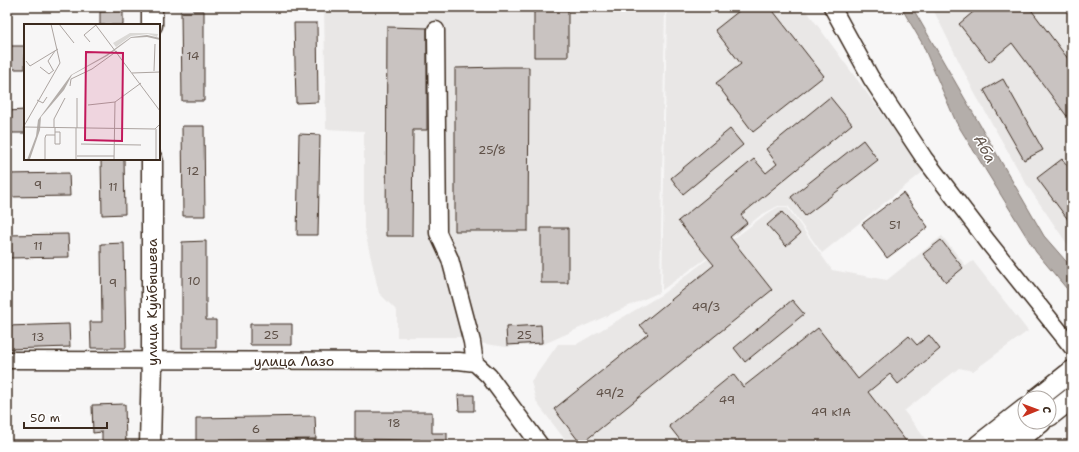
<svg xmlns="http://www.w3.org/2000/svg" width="1079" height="452" font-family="'Shantell Sans',sans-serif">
<rect width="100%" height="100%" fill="#f7f6f6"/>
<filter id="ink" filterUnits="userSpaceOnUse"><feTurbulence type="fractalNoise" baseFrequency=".025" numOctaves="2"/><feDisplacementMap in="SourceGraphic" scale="8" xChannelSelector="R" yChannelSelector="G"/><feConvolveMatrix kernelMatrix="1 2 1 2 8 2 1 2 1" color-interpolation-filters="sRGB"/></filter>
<g filter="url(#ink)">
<path fill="#e9e7e6" d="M 324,7 L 665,7 L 660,292 L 544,344 L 506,347 L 472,342 L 465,337 L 397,337 L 397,311 L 379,293 L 364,228 L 364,131 L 326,129 Z
M 667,7 L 804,7 L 924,171 L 822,253 L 788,206 L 778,206 L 761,215 L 708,257 L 662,290 Z
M 932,7 L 1072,7 L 1072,251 L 1027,185 L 974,92 Z
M 778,207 L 787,207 L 832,270 L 887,280 L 942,236 L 966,266 L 973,261 L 1028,331 L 973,371 L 959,368 L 904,411 L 930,445 L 569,445 L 537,403 L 531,382 L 558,344 L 577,344 L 661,295 L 762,217 Z"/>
<path fill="#b4aeaa" stroke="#847972" d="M 901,7 L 912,7 L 1044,236 L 1072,268 L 1072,295 L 1036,252 L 956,122 L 922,43 Z"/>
<path fill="#c9c3c1" stroke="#3b2a1e" d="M 534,7 L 568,7 L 568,57 L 534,57 Z
M 744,7 L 770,7 L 824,76 L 753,132 L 716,83 L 741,64 L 715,30 Z
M 979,7 L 1029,7 L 1072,64 L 1072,123 L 1012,43 L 989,62 L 959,24 Z
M 123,11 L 123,25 L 100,25 L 100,12 Z
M 181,11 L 204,11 L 204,101 L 182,101 Z
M 294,23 L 317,23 L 318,102 L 296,103 Z
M 387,27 L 427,28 L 427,130 L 413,130 L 412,236 L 386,236 Z
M 7,46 L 25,46 L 25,69 L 7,69 Z
M 503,67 L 529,67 L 528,231 L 455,231 L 455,68 Z
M 1003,79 L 1043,150 L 1024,160 L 984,90 Z
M 830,97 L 852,124 L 741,215 L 747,223 L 730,237 L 772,290 L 581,444 L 554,409 L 648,334 L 640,325 L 714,265 L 678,221 L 754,159 L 766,173 L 777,164 L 766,149 Z
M 25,110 L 25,133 L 7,133 L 7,111 Z
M 182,126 L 204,126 L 205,216 L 183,216 Z
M 730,129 L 743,145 L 683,194 L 671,178 Z
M 299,134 L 320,135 L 318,235 L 297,235 Z
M 863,140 L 878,160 L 805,216 L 791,197 Z
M 101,159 L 124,159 L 125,214 L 102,215 Z
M 1062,159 L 1072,171 L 1072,225 L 1037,178 Z
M 69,173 L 70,196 L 7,197 L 7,174 Z
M 903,193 L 928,227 L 887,258 L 862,224 Z
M 782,212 L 800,234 L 786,246 L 767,225 Z
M 541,228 L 568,228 L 568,283 L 541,283 Z
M 68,234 L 69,257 L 7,258 L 7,235 Z
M 941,240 L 963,268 L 946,282 L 923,254 Z
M 206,241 L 206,320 L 216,320 L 216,348 L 182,348 L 182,242 Z
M 124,243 L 126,348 L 91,348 L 90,322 L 102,322 L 101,244 Z
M 792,300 L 804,314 L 745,362 L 734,348 Z
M 69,324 L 70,347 L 7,349 L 7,326 Z
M 250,324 L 292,324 L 292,345 L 250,345 Z
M 541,325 L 542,343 L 507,345 L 506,327 Z
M 818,328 L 858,379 L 909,336 L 917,345 L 929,335 L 940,349 L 898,384 L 890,374 L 868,392 L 909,445 L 684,445 L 669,426 L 733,374 L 743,387 Z
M 458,395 L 474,395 L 474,411 L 459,411 Z
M 125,404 L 126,445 L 102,445 L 102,432 L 93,433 L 92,405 Z
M 355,412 L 432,412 L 432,433 L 447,433 L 447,445 L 420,445 L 420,440 L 355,439 Z
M 315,416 L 316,439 L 196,441 L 196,418 Z"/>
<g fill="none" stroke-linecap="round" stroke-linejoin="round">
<defs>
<path id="minor" d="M 832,7 L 871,78 L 924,158 L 988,242 L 1072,347
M 436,30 L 438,233 L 450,259 L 472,342 L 475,363
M 7,360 L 459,361 L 475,363 L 489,376 L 540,445"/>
<path id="major" d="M 152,25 L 152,7
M 1038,398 L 1072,371
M 1049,416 L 1072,398
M 150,445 L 152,360 L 152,159
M 979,445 L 1025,409
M 1011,445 L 1041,422"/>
</defs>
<use href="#minor" stroke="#3b2a1e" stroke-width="19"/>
<use href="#major" stroke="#3b2a1e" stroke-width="23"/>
<use href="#minor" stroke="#fff" stroke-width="16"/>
<use href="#major" stroke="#fff" stroke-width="20"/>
</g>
</g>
<g text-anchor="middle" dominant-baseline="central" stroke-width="3" stroke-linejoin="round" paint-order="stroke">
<g font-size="12" fill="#5e5047">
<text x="193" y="56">14</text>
<text x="492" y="150">25/8</text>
<text x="193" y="171">12</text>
<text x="38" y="185">9</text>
<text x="113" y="187">11</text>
<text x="895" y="225">51</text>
<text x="38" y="246">11</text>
<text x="194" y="281">10</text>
<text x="113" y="283">9</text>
<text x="706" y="307">49/3</text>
<text x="271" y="335">25</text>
<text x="524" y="335">25</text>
<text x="38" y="337">13</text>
<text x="610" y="393">49/2</text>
<text x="727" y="400">49</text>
<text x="831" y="412">49 к1А</text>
<text x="394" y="423">18</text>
<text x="256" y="429">6</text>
</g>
<g font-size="14" fill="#3b2a1e" stroke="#fff">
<text transform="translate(152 302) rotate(-90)">улица Куйбышева</text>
<text x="294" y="361">улица Лазо</text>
</g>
<g font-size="15" font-style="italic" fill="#65584f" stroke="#fff">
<text transform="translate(985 149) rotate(61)">Аба</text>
</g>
</g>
<g transform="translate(24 24)">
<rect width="136" height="136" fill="#f7f6f6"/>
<path d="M 106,9 L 123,9 L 134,10 L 133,13 L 124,10 L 107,12 L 92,23 L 89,19 Z" fill="#dbd9d6"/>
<path d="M 123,11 L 136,14 L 136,16 L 123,13 L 107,14 L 83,32 L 48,51 L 40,66 L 17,93 L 16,106 L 6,135 L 3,136 L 12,112 L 14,96 L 47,51 L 82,31 L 107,13 Z" fill="#b4aeaa"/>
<path fill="none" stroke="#aca4a0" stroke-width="1" d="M 35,0 L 50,19M 71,0 L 136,87M 66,18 L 60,11 L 72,1M 2,37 L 6,42 L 34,25M 16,43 L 25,50 L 30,46M 29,46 L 24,37 L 31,27M 130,47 L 131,20M 108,49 L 136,48M 46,62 L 47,55 L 68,45 L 93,27M 53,74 L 53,104M 13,76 L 19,79 L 23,73M 64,81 L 91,78 L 117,59M 0,102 L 36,39 L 27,0M 0,103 L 131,105 L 136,100M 30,104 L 30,95 L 41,74M 31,104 L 31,120 L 36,120 L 36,108 L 31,108M 57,120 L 117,121M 53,132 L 90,132M 21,136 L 21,114 L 22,111 L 31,111M 52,136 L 52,104M 90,136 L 91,78M 132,136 L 132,105"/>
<path fill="#c2185b" fill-opacity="0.15" stroke="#c2185b" stroke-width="2" d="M 62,28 L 99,29 L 98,117 L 61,116 Z"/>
<rect width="136" height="136" fill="none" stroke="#3b2a1e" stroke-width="2"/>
</g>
<rect width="1079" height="452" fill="none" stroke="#fff" stroke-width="24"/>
<rect x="12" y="12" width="1055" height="428" fill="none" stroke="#3b2a1e" stroke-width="1.5" filter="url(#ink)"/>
<g transform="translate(1037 410) rotate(89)"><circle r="19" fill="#ffffff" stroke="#b1aaa5"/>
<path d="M0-3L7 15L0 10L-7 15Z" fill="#c8321e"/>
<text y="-6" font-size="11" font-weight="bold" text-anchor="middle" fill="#3b2a1e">С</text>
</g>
<path d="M24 422v6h83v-6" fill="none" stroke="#3b2a1e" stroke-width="2"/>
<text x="30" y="422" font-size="12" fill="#3b2a1e" stroke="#ffffff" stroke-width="3" paint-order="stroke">50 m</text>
</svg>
